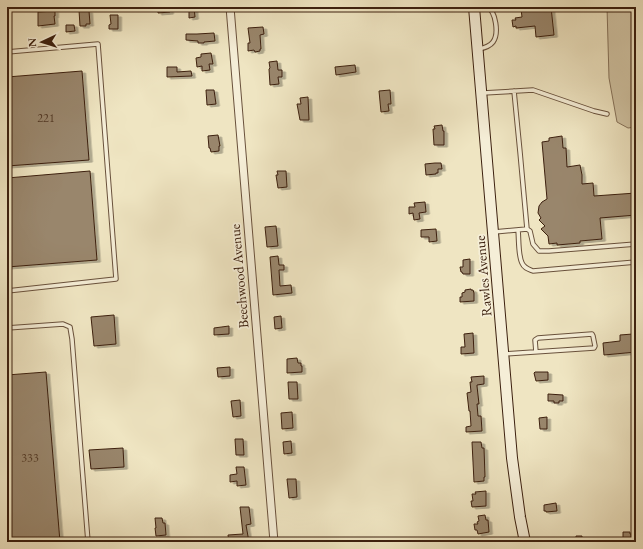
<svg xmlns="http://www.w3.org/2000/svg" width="643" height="549" font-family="'EB Garamond',serif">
<defs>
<filter id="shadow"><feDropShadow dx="3.5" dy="2" stdDeviation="0" flood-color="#0004"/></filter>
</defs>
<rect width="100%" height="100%" fill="#efe5c2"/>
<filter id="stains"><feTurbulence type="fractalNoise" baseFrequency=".005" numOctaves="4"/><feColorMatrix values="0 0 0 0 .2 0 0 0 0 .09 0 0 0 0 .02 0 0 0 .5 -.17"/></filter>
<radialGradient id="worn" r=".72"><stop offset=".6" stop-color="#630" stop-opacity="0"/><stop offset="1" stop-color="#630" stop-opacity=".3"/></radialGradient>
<path fill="#d1c4a4" stroke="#86725a" d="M 607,7 L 636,7 L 636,127 L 628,128 L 617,122 L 609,78 Z"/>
<path fill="#99866c" stroke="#3c200f" filter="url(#shadow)" d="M 158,7 L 170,7 L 170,12 L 158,13 Z
M 189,7 L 194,7 L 195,17 L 189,18 Z
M 532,7 L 551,7 L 554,35 L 536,37 L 535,26 L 516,28 L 516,26 L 513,27 L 512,20 L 516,20 L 515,18 L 522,17 L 521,9 L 532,8 Z
M 86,9 L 86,11 L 89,11 L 90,24 L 86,24 L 86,26 L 80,26 L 79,10 Z
M 55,11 L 55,16 L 54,16 L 55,24 L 38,26 L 38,12 Z
M 110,15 L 118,15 L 118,29 L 109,29 L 109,25 L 111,24 Z
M 66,25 L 74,25 L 75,31 L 66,32 Z
M 263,27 L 264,34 L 260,35 L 261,49 L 260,49 L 260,51 L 255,52 L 254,50 L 248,51 L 248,43 L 250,43 L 248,28 Z
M 214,33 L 215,41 L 204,42 L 204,43 L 198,43 L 198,41 L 186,40 L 186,34 L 197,34 Z
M 211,53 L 213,64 L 209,64 L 210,70 L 202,71 L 202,66 L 197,67 L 196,58 L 201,57 L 201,54 Z
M 277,61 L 278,70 L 282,70 L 282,77 L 278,77 L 279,84 L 270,85 L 269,69 L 270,68 L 269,62 Z
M 355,65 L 356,72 L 336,75 L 335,67 Z
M 167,67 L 177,67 L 177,72 L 191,71 L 192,76 L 167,77 Z
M 82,71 L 89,160 L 7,166 L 7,77 Z
M 206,90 L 214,90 L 216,104 L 207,105 Z
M 390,90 L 391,104 L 388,104 L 389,111 L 381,112 L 379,91 Z
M 308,97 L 309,120 L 300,120 L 297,104 L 301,104 L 300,98 Z
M 442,125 L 443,131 L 444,131 L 444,145 L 434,145 L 433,129 L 435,129 L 434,126 Z
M 218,135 L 220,146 L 219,146 L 219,151 L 211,152 L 210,148 L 209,148 L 208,136 Z
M 562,136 L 563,148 L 566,148 L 567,167 L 580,165 L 582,175 L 582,184 L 593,183 L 594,196 L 636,193 L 636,215 L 600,218 L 602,239 L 580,241 L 580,243 L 557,245 L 557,243 L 549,244 L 548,236 L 541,229 L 545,226 L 539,220 L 541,218 L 538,213 L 539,206 L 542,202 L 547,199 L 542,142 L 549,141 L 549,138 Z
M 435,163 L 441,163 L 442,169 L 438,169 L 438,173 L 436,173 L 436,174 L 426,175 L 425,164 Z
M 90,171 L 97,260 L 7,267 L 7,178 Z
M 277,171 L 286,171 L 287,187 L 278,188 L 276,175 L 278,175 Z
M 425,202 L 426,212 L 419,213 L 420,219 L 414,220 L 413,213 L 409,214 L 409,207 L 415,207 L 414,203 Z
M 276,226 L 278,246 L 267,247 L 265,227 Z
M 436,229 L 437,241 L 429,242 L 429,237 L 421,237 L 421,230 Z
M 278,256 L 279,265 L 284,265 L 284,270 L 279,270 L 280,286 L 291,285 L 292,293 L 273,295 L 270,257 Z
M 470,259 L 470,274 L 463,274 L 462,272 L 461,272 L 460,267 L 463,267 L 463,260 Z
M 471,289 L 471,290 L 473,290 L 474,293 L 474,301 L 460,302 L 460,297 L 462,297 L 462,293 L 465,292 L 465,290 Z
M 114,315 L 116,344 L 94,346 L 91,317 Z
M 281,316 L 282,328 L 275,329 L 274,317 Z
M 229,326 L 229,334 L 214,335 L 214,328 Z
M 473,333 L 474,353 L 461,354 L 461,347 L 465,347 L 464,334 Z
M 633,334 L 634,340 L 636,340 L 636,352 L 604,355 L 603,343 L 620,341 L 620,335 Z
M 297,358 L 298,363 L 301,363 L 301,366 L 302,366 L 302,372 L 287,373 L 287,359 Z
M 230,367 L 230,376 L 218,377 L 217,368 Z
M 46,372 L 60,542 L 7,542 L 7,375 Z
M 535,372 L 548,372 L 548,380 L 536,381 L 534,373 Z
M 484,376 L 484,384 L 477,385 L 477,386 L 479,404 L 477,404 L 478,416 L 481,416 L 482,431 L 466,432 L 466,427 L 471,426 L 470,411 L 469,411 L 467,393 L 471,392 L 470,382 L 472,382 L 471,377 Z
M 288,382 L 297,382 L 298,399 L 289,399 Z
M 548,394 L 563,395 L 563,401 L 559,401 L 559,403 L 554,403 L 554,401 L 548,401 Z
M 240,400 L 241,416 L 233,417 L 231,401 Z
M 292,412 L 293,428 L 282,429 L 281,413 Z
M 547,417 L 547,429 L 540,429 L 539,418 Z
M 235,439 L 243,439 L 244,455 L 236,455 Z
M 291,441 L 292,453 L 284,454 L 283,442 Z
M 472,442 L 481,442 L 482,448 L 484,448 L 485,477 L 484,477 L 484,481 L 474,482 Z
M 123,448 L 124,467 L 91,469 L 89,450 Z
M 236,467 L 244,467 L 246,485 L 237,486 L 237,481 L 230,482 L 230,475 L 237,474 Z
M 287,479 L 296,479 L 297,497 L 289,498 Z
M 486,491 L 486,506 L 472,507 L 471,501 L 473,501 L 472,494 L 476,494 L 475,492 Z
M 556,503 L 557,511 L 546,512 L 546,511 L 544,511 L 544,505 Z
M 240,507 L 249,507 L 251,524 L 246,525 L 249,542 L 229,542 L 228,535 L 243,534 Z
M 485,515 L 486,520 L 488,520 L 489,532 L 478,534 L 477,530 L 475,530 L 474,524 L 478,524 L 477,522 L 479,521 L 478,516 Z
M 155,518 L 162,518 L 163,523 L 165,523 L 166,535 L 156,536 L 155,528 L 156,528 Z
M 623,532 L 630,532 L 630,534 L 631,534 L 631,542 L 623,542 Z
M 576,536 L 582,536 L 582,542 L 576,542 Z"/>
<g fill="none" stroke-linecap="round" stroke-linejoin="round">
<defs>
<path id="lane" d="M 479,49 C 484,48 490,46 493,42 C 499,34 496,11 487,7
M 7,52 L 98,44 L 116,279 L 7,291
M 483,93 L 533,90 L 594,111 L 607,114
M 527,229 L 530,231 L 533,244 L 539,251 L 549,251 L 636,244
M 518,230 C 519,239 518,255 522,263 C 524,268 528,269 533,271 L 636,262
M 494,232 L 527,229 L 520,152 L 514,91
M 7,328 L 63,324 L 70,327 L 72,339 L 88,542
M 504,354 L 594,348 L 595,346 L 593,336 L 592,334 L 538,338 L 535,340 L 536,352"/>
<path id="street" d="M 230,7 L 274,542"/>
<path id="secondary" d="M 474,7 L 512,458 L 520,517 L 525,542"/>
</defs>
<use href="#lane" stroke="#69513c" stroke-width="5.5"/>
<use href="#street" stroke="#69513c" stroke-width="9"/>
<use href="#secondary" stroke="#3c200f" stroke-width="12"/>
<use href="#lane" stroke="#f5eed7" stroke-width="3.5"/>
<use href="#street" stroke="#f5eed7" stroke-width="7"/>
<use href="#secondary" stroke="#f5eed7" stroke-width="10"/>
</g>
<g text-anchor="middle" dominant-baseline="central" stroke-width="3.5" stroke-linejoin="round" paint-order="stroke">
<g font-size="12" fill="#533a26">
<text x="46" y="118">221</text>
<text x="30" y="458">333</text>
</g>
<g font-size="14" fill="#3c200f" stroke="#f5eed7">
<text transform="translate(239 276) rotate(-95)">Beechwood Avenue</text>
<text transform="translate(483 276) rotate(-95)">Rawles Avenue</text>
</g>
</g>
<rect width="643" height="549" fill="none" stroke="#efe5c2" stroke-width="24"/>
<rect x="8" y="8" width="627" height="533" fill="none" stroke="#3c200f" stroke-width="2"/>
<rect x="12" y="12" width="619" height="525" fill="none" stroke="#3c200f"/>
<g transform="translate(42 42) rotate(266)" stroke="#f5eed7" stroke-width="3" paint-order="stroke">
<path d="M0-3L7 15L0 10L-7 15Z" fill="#3c200f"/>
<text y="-6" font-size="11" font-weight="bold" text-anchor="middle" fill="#3c200f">N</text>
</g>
<rect width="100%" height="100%" filter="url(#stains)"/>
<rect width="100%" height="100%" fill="url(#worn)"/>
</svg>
